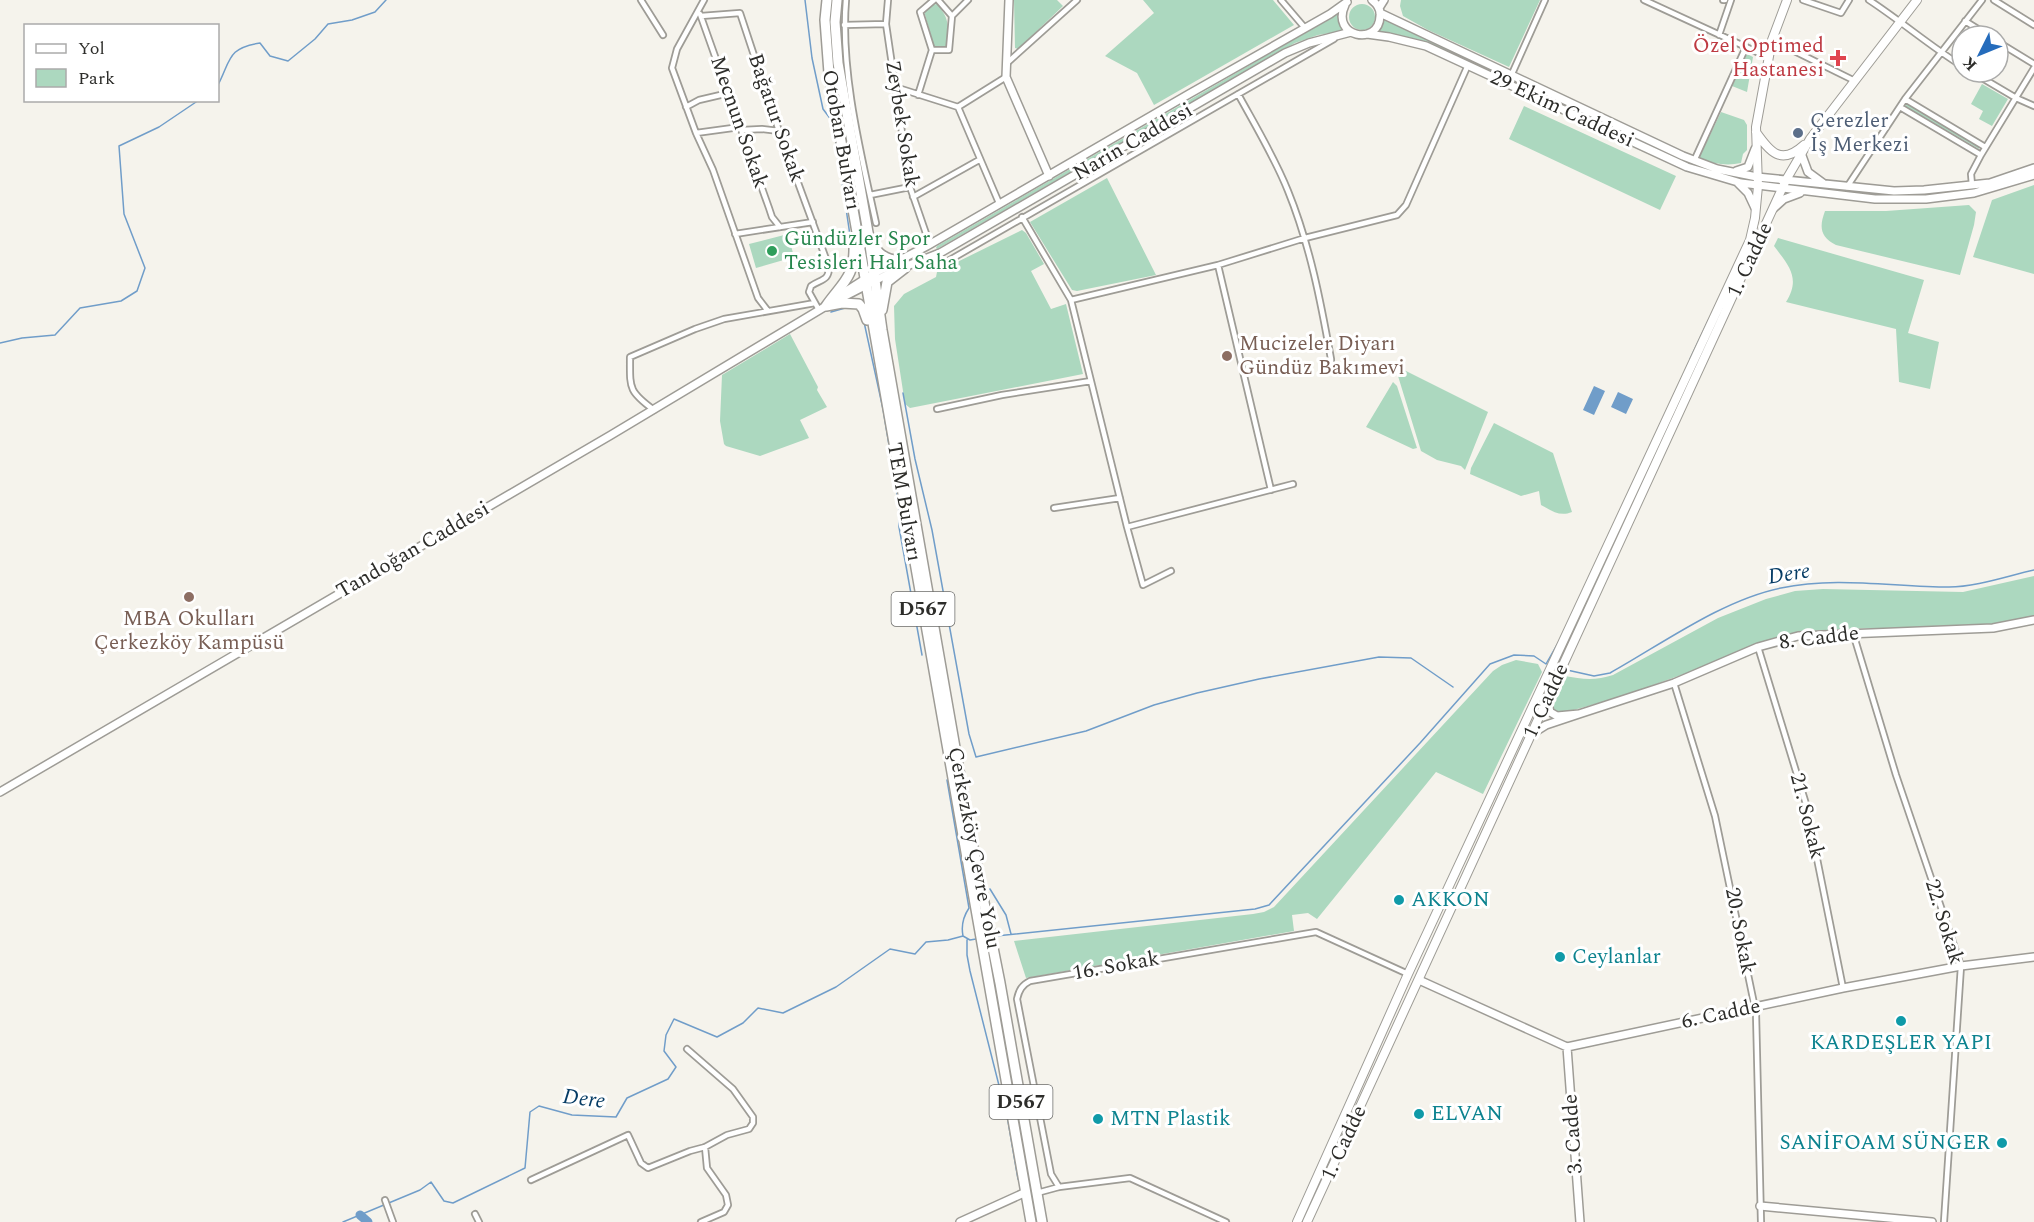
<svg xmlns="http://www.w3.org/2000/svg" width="2034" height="1222" font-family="Spectral,serif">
<rect width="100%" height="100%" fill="#f5f3ec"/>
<path fill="#acd8bf" d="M 1014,0 L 1057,0 L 1063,6 L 1018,49 L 1015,48 Z
M 1143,0 L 1273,0 L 1294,25 L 1154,105 L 1137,73 L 1105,56 L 1154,13 Z
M 1401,0 L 1540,0 L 1509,67 L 1428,30 L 1403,16 L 1400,6 Z
M1349 17a13 13 0 1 1 26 0a13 13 0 1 1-26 0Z
M 937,4 C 951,20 948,28 947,48 L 934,46 L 924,11 L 931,5 Z
M 1338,14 L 1342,31 L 1318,35 L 1295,43 L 944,245 L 937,249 L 936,248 L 937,246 Z
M 1382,16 L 1682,156 L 1749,176 L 1748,183 L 1688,166 L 1426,45 L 1374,33 Z
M 1747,54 L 1753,57 L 1747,92 L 1732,86 Z
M 1982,84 L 2008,99 L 1992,126 L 1979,119 L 1983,111 L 1971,104 Z
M 1907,103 L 1979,146 L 1979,149 L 1905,106 Z
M 1524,106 L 1676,176 L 1660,210 L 1509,139 Z
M 1721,112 L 1744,120 L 1747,125 L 1747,150 L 1743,154 L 1741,163 C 1727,166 1713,164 1699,158 Z
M 1107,178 L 1156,275 L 1077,291 L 1072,290 L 1030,222 Z
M 2034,185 L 2034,274 L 1973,257 L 1992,200 Z
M 1969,205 L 1976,212 L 1974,225 L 1960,275 L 1836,245 C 1820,237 1819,227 1825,211 L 1886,211 Z
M 1022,230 L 1026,233 L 1044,264 L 1031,271 L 1051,309 L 1066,304 L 1083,374 L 910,408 L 905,404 L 895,339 L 894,306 L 904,294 L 936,277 L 937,272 Z
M 788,234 L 794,257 L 756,268 L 749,244 Z
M 1778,238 L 1924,280 L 1908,333 L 1939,342 L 1930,389 L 1899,382 L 1896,329 L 1786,302 C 1801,278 1789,266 1774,246 Z
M 790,334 L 818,387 L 817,390 L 827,407 L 800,420 L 809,438 L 760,456 L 726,446 L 724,444 L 720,421 L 722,375 Z
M 1404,370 L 1488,412 L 1465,470 L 1461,466 L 1437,460 L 1421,451 L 1398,376 Z
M 1393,382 L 1397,386 L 1417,448 L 1413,449 L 1366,427 Z
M 1494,423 L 1553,453 L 1572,512 C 1560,517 1552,511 1541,505 L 1539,491 L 1521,496 L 1470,474 L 1471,468 Z
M 2034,576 L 2034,618 L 1994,626 L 1839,629 L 1800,632 L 1620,697 L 1563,713 L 1555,711 L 1551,703 L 1564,676 C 1582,679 1595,681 1613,675 L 1718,618 L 1766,599 L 1795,591 L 1823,589 L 1963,592 Z
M 1516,660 L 1538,664 L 1542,672 L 1483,794 L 1436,772 L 1317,919 L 1308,913 L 1292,915 L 1294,931 L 1026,978 L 1014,941 L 1253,914 L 1264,912 L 1274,907 L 1493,671 L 1502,665 Z"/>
<path fill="#709dc9" d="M 1594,386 L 1605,391 L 1594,415 L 1583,410 Z
M 1618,392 L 1633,399 L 1626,414 L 1611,407 Z"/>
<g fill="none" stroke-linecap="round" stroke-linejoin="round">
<path stroke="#709dc9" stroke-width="1.5" d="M 805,0 L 812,58 L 823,109 L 832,121 L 835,135 L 851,242
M 218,85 C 231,60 227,48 260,43 L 270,56 L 288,61 L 315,39 L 328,24 L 352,20 L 375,12 L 386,0
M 831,312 L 845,308
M 864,322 L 883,409 L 899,505 L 899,527 L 922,655
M 0,343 L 22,338 L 55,335 L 80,308 L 121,301 L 137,291 L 145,268 L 124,214 L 119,146 L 159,127 L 199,100
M 1690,359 L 1709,319
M 903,393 L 915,459 L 932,530 L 969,734 L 976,757 L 1086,731 L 1154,705 L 1197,693 L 1259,679 L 1379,657 L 1411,658 L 1453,687
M 1567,670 L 1594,676 L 1610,673 C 1662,644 1722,600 1781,588 C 1836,576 1894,587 1949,587 C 1976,587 2007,576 2034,570
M 947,780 L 969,908 C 963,917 961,926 963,936
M 990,889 L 1006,915 L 1011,934
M 996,936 L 1255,909 L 1269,905 L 1420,743 L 1490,664 L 1514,655 L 1534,656 L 1546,664 L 1562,636
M 967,940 L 967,955 L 970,971 L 1008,1121 L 1018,1179
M 343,1222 L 420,1190 L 431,1182 L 444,1201 L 453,1203 L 525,1168 L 530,1112 L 539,1106 L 572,1115 L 616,1117 L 627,1098 L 668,1079 L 676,1067 L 664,1051 L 666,1035 L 674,1019 L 717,1037 L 743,1023 L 758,1008 L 783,1013 L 836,987 L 890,949 L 915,954 L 926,942 L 948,940 L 963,936 L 970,940 L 976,939"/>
<path stroke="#709dc9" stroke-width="9" d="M 360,1215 L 368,1222"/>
<defs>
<path id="street" d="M 641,0 L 663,35
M 704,0 L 677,49 L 672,68 L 696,133 L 713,170 L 758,298 L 768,311
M 846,0 C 840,70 861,154 876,223
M 888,0 L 886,24 L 910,187 L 930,245
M 938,0 L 952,16
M 1281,0 L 1305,28
M 1644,0 L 1759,53 L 1769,55
M 1723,0 L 1725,0
M 1803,0 L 1841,13 L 1849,0
M 1869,0 C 1901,21 1930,46 1962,66
M 1994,0 L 2034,25
M 700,14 L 769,208 L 772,217 L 780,227
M 701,16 L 740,13 L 779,131 L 829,267 C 829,281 821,279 811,286 L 809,292 L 819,310
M 1965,21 L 1989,36
M 844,25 L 886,24
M 1719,35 L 1731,0
M 1772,40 L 1855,81
M 1998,42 L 2034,64
M 932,50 L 920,12 L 934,0
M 1007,63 L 1077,0
M 1972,72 L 2016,98 L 2034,106
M 1511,76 L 1545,0
M 895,87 L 958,107 L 1006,77
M 1238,94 C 1255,125 1275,158 1288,191 C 1310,245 1321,303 1331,359 L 1331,367
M 918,95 L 932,50 L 949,50 L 952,16 L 968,0
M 1905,99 L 1985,147
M 686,107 L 699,100 L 729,93
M 958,107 L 999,203
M 1900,107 L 1981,155
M 742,130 L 762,129 L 779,131
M 696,133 L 740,127
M 1694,161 L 1746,47
M 1972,185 L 1971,174 L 1981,155 L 2034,68
M 1847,187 L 1905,99 L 1982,0
M 870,195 L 910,187
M 913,197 L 979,160
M 1022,217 L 1071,300 L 1127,527 L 1143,585 L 1171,571
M 735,234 L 813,222
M 935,255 L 941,265 L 1334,39
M 1218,265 L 1305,238 L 1397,215 L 1406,205 L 1468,65
M 1071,300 L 1218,265 L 1271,490
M 937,409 L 1002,395 L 1091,381
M 654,410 C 628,391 630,388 630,357 L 695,329 L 724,319 L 815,303
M 1054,508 L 1120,498
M 1127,527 L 1293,484
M 1853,633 L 1896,775 L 1961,966 L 1944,1222
M 1758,647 L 1806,804 L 1843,988
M 1674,683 L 1715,816 L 1756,1013 L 1761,1222
M 531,1180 L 628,1135 L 641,1163 L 648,1168 L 690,1151 L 705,1147 L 727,1135 L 749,1129 L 753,1123 L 753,1117 L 733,1089 L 687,1049
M 1059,1187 L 1051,1174 L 1017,999 C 1019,990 1022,985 1030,981 L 1316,932 L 1408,974
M 1037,1193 L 1059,1187 L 1130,1178 L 1226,1222
M 385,1200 L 393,1222
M 475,1214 L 479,1222
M 701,1222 L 724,1212 L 728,1205 L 726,1195 L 707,1168 L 705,1147"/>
<path id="secondary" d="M 1009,0 L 1006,77 L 1049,176
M 1345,5 C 1330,37 1379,47 1380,16 C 1381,9 1377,4 1372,0
M 1379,8 L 1384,0
M 1380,13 L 1683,156 L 1717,169 L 1757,177 L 1894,191 L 1924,190 L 1990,183 L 2034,168
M 1367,34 L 1389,37 L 1426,46 L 1687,167 L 1741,183 L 1875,199 L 1926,199 L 1974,193 L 2034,175
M 1801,153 L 1808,172 L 1823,183
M 1736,171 L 1748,167 L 1755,149
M 1738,183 L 1748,193 L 1755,208
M 1774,208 L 1784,199 L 1800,193
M 840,295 L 873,274 L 927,246 L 1189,94 L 1330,14 L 1347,2
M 1579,714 L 1674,683 L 1758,647 L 1798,636 L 1993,628 L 2034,620
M 1530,735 L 1546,725 L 1579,714 L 1557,716 L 1550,712 L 1547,699
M 0,792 L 611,435 L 826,306 L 894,271 L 940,253 L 1285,53 L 1309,43 L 1351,32
M 1419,980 L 1567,1047 L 1843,988 L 1961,966 L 2034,957
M 1567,1047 L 1580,1222
M 1760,1206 L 1932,1222
M 960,1222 L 1026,1192"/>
<path id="primary" d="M 1756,132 C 1770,152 1781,166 1804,145
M 1297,1222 L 1408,974 L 1750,240 L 1755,218 L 1758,186 L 1756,127 L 1772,40 L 1787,0
M 1307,1222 L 1786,180 L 1810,139 L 1917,0"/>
<path id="highway" d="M 827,0 L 825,20 L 829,73 L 1031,1222
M 837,0 L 835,22 L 838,63 L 869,238 L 882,330 L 968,822 L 1000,983 L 1042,1222
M 872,243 C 878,255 887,261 901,260
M 826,306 C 843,282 855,277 854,245
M 826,306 L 842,303 L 859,304 L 863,309 L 867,320
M 882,310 L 887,282 L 905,268"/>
</defs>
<use href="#street" stroke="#9e9c96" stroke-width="8"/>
<use href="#secondary" stroke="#9e9c96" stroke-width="10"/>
<use href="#primary" stroke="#9e9c96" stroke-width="10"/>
<use href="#highway" stroke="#9e9c96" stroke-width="12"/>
<use href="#street" stroke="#fff" stroke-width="4.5"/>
<use href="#secondary" stroke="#fff" stroke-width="7"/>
<use href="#primary" stroke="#fff" stroke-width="8"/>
<use href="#highway" stroke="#fff" stroke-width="9"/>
</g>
<path fill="#e0444e" stroke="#fff" stroke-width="2" d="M1835 49h6v6h6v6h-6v6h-6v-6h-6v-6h6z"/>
<circle fill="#5c6f8a" stroke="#fff" stroke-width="2" cx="1798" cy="133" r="6"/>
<circle fill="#2e9e5b" stroke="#fff" stroke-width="2" cx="772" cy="251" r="6"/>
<g fill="#8d6e63" stroke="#fff" stroke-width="2">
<circle cx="1227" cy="356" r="6"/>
<circle cx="189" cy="597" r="6"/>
</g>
<g fill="#0f9aa8" stroke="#fff" stroke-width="2">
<circle cx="1399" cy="900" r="6"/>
<circle cx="1560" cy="957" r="6"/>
<circle cx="1901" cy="1021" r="6"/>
<circle cx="1419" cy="1114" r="6"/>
<circle cx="1098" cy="1119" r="6"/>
<circle cx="2002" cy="1143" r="6"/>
</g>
<g text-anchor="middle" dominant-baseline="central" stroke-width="6" stroke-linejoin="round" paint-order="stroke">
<g fill="#fff" stroke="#6c6c6a" stroke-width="1.5">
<rect x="891.5" y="592" width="63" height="34" rx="4.5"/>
<rect x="989.5" y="1085" width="63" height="34" rx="4.5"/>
</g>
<g font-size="20" font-weight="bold" fill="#2d2d2a">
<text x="923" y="609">D567</text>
<text x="1021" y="1102">D567</text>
</g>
<g font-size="21" fill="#be3a42" stroke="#fff" text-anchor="end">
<text x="1824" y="46">Özel Optimed<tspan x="1824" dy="24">Hastanesi</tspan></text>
</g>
<g font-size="21" fill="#2d2d2a" stroke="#fff">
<text transform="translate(1562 109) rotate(25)">29 Ekim Caddesi</text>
<text transform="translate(776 118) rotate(71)">Bağatur Sokak</text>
<text transform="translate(739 122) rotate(71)">Mecnun Sokak</text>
<text transform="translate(902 124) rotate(81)">Zeybek Sokak</text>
<text transform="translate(841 140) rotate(80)">Otoban Bulvarı</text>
<text transform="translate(1133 142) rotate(-30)">Narin Caddesi</text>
<text transform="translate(1750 260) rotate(-65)">1. Cadde</text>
<text transform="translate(904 502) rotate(80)">TEM Bulvarı</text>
<text transform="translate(413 550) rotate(-30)">Tandoğan Caddesi</text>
<text transform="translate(1819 638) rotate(-7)">8. Cadde</text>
<text transform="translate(1546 701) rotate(-65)">1. Cadde</text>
<text transform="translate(1807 816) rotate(76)">21. Sokak</text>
<text transform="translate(974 848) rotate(79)">Çerkezköy Çevre Yolu</text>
<text transform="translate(1944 922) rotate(73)">22. Sokak</text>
<text transform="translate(1740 931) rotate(79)">20. Sokak</text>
<text transform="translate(1116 966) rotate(-10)">16. Sokak</text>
<text transform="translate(1721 1014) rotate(-12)">6. Cadde</text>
<text transform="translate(1573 1134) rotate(-94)">3. Cadde</text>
<text transform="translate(1344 1143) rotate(-65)">1. Cadde</text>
</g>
<g font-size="21" fill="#4e5e75" stroke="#fff" text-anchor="start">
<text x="1810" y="121">Çerezler<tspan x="1810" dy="24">İş Merkezi</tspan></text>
</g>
<g font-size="21" fill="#27864d" stroke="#fff" text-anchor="start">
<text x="784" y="239">Gündüzler Spor<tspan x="784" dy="24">Tesisleri Halı Saha</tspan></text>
</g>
<g font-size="21" fill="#785e54" stroke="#fff" text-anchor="start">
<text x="1239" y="344">Mucizeler Diyarı<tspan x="1239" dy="24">Gündüz Bakımevi</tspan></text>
<text x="189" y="619" text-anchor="middle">MBA Okulları<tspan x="189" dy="24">Çerkezköy Kampüsü</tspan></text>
</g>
<g font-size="21" fill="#0d838f" stroke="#fff" text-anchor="start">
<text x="1411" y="900">AKKON</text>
<text x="1572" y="957">Ceylanlar</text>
<text x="1901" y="1043" text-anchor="middle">KARDEŞLER YAPI</text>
<text x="1431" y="1114">ELVAN</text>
<text x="1110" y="1119">MTN Plastik</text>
<text x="1990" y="1143" text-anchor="end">SANİFOAM SÜNGER</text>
</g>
<g font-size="22" font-style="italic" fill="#063c65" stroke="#fff">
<text transform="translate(1789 574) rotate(-9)">Dere</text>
<text transform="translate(584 1099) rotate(7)">Dere</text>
</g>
</g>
<rect x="24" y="24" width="195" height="78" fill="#ffffff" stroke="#ababaa" stroke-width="1.5"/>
<rect x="36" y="44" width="30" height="9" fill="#ffffff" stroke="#ababaa" stroke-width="1.5"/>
<text x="78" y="54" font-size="18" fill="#2d2d2a">Yol</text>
<rect x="36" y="69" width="30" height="18" fill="#acd8bf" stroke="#ababaa" stroke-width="1.5"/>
<text x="78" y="84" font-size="18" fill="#2d2d2a">Park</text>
<g transform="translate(1980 54) rotate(227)"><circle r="28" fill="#ffffff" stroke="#ababaa" stroke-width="1.5"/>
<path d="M0-4.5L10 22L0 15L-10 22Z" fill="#256cbc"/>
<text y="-9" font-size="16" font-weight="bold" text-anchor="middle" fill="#2d2d2a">K</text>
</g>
</svg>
